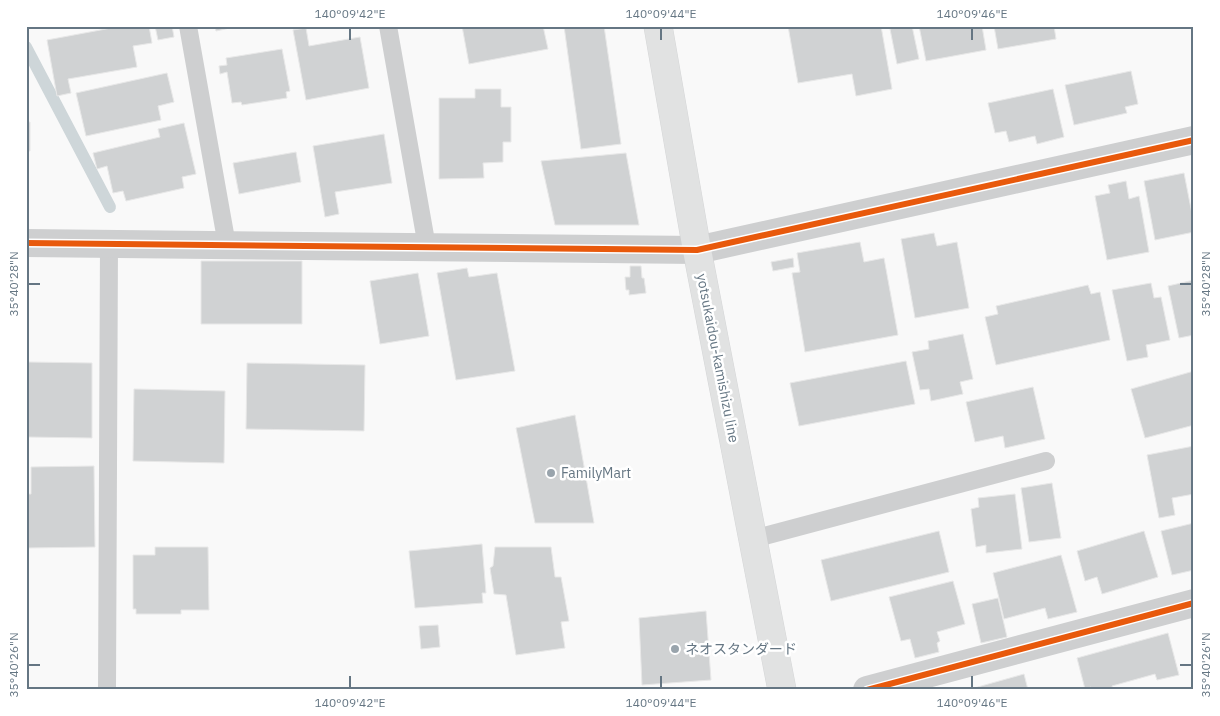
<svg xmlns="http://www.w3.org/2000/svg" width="1220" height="716" font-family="'IBM Plex Sans','Noto Sans JP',sans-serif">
<rect width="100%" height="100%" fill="#f9f9f9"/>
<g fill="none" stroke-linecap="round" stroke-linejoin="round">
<path stroke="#ced6d9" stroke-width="12" d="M 26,47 L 110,207"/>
</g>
<path fill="#d0d2d3" stroke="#e8e8e8" d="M 122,26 L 149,26 L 152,43 L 133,46 L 137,67 L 68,79 L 71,93 L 57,96 L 47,40 Z
M 155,26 L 172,26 L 174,37 L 158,40 Z
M 215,26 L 239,26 L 216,31 Z
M 462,26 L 543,26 L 548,49 L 469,64 Z
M 564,26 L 604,26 L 621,144 L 581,149 Z
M 788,26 L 865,26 L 865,28 L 881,26 L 892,89 L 856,96 L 852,74 L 798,83 Z
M 902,26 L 912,26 L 919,59 L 897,64 L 890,29 Z
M 919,26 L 982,26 L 986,50 L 926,61 Z
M 994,26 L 1054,26 L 1056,39 L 998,49 Z
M 306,28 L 309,46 L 360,37 L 369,88 L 306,100 L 293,30 Z
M 282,49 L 290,91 L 286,92 L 287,98 L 242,105 L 241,102 L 232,103 L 227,72 L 220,74 L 219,66 L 227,65 L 226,58 Z
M 1131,71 L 1138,104 L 1125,107 L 1127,113 L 1074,125 L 1065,85 Z
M 167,73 L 174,102 L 158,106 L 161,120 L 86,136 L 76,93 Z
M 475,89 L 501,89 L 501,107 L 511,107 L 511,142 L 503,142 L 503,162 L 483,163 L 484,178 L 439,179 L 439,98 L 475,98 Z
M 1053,89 L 1064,137 L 1037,144 L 1035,136 L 1009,142 L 1006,131 L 995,133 L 988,103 Z
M 26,122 L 30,122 L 30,151 L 26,151 Z
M 184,123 L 196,174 L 182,177 L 184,188 L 126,201 L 123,191 L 113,193 L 107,166 L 97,169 L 93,153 L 160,137 L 158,129 Z
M 384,134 L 392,183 L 335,192 L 339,214 L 325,217 L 313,146 Z
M 296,152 L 301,182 L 239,194 L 233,163 Z
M 626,153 L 639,225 L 555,225 L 541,161 Z
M 1184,173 L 1194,224 L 1194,232 L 1155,240 L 1144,181 Z
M 1126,181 L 1129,199 L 1139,196 L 1149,252 L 1107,260 L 1095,196 L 1110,193 L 1108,185 Z
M 934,233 L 937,246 L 957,242 L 969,308 L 915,318 L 901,239 Z
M 860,242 L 864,262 L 884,258 L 898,335 L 805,352 L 792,273 L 800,272 L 797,253 Z
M 793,258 L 794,267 L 773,271 L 771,262 Z
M 201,261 L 302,261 L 302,324 L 201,324 Z
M 630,266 L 641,266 L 642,278 L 644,278 L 646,293 L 629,295 L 629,290 L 626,290 L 625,277 L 630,277 Z
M 467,268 L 469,277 L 497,273 L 515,371 L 456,380 L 437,273 Z
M 418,273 L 429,336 L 380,344 L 370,281 Z
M 1194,280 L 1194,335 L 1179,338 L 1168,286 Z
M 1151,283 L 1154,298 L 1161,297 L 1170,340 L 1146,345 L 1148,357 L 1127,361 L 1112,290 Z
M 1088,285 L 1091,294 L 1100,292 L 1110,340 L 996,365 L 985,317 L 998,314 L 996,306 Z
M 963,334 L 973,379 L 960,382 L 963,394 L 931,401 L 929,389 L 920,390 L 912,352 L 929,349 L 928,341 Z
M 906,361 L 915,404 L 799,426 L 790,383 Z
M 28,362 L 92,363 L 92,438 L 28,437 Z
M 247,363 L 365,365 L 364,431 L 246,429 Z
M 1194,371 L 1194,425 L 1145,438 L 1131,389 Z
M 1033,387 L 1045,439 L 1005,448 L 1003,436 L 975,442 L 966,402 Z
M 134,389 L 225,391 L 224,463 L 133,461 Z
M 575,415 L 594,523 L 535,523 L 516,428 Z
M 1194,446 L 1194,494 L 1172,498 L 1175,515 L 1159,518 L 1147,455 Z
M 94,466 L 95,547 L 26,548 L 26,494 L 31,494 L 31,467 Z
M 1052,483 L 1061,538 L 1029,542 L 1021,488 Z
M 1015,494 L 1022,549 L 986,553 L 986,545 L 976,547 L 971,509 L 979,507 L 978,498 Z
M 1194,523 L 1194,570 L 1172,575 L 1161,531 Z
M 939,531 L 949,572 L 831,601 L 821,560 Z
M 1144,531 L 1158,577 L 1102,594 L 1097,577 L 1085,581 L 1077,551 Z
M 482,544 L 486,593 L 482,593 L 483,603 L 415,608 L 409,551 Z
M 155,547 L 208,547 L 209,610 L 181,610 L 181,614 L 136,614 L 136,609 L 133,609 L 133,555 L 155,555 Z
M 495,547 L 551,547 L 555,577 L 561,577 L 569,621 L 561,622 L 565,648 L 516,655 L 506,595 L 494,594 L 490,568 L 493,566 Z
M 1061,555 L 1077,612 L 1048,619 L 1045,608 L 1004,619 L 993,573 Z
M 953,581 L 965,624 L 937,632 L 940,641 L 937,643 L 939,652 L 915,658 L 910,639 L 901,641 L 889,597 Z
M 998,598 L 1007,637 L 981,643 L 972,604 Z
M 706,611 L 711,680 L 642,685 L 639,618 Z
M 438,625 L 440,647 L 421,649 L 419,626 Z
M 1168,633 L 1179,675 L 1157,680 L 1155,674 L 1112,686 L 1113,690 L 1091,690 L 1091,687 L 1085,689 L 1077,658 Z
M 1024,674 L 1028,690 L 967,690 Z"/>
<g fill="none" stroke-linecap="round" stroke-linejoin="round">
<defs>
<path id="secondary" d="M 658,26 L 697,250 L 782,690"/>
</defs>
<use href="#secondary" stroke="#d5d6d7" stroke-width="29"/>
<path stroke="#cecfd0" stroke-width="18" d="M 188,26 L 227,245
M 388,26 L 427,247
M 753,539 L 1046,461
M 107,690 L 109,244"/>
<path stroke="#cecfd0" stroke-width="28" d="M 26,243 L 697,250 L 1194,140
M 867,690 L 1194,603"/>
<use href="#secondary" stroke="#e1e2e2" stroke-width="28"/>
<defs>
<path id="cycleway" d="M 26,243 L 697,250 L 1194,140
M 867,690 L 1194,603"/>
</defs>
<use href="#cycleway" stroke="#fff" stroke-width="9"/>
<use href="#cycleway" stroke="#e8590c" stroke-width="6"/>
</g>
<path fill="none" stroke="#657683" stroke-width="2" d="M 350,28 L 350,40M 661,28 L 661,40M 972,28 L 972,40M 28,284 L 40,284M 1180,284 L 1192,284M 28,665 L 40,665M 1180,665 L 1192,665M 350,676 L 350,688M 661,676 L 661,688M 972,676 L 972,688"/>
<g fill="#99a4ac" stroke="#fff" stroke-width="2">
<circle cx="551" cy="473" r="5"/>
<circle cx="675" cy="649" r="5"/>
</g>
<g text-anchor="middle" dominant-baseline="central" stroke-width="5" stroke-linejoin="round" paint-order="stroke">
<g font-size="14" fill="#657683" stroke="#fff">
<text transform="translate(718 358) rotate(79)">yotsukaidou-kamishizu line</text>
</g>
<g font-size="14" fill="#657683" stroke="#fff" text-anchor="start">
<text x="561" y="473">FamilyMart</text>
<text x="685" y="649">ネオスタンダード</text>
</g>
</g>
<rect width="1220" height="716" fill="none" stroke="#ffffff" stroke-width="55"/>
<rect x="28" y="28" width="1164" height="660" fill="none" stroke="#657683" stroke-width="2"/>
<g font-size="12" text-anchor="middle" fill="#657683">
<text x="350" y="18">140°09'42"E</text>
<text x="661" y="18">140°09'44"E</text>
<text x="972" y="18">140°09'46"E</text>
<text transform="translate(14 284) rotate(-90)" y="4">35°40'28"N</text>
<text transform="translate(1206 284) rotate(-90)" y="4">35°40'28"N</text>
<text transform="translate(14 665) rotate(-90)" y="4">35°40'26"N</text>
<text transform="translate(1206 665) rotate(-90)" y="4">35°40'26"N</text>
<text x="350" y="707">140°09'42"E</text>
<text x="661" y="707">140°09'44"E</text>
<text x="972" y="707">140°09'46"E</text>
</g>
</svg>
